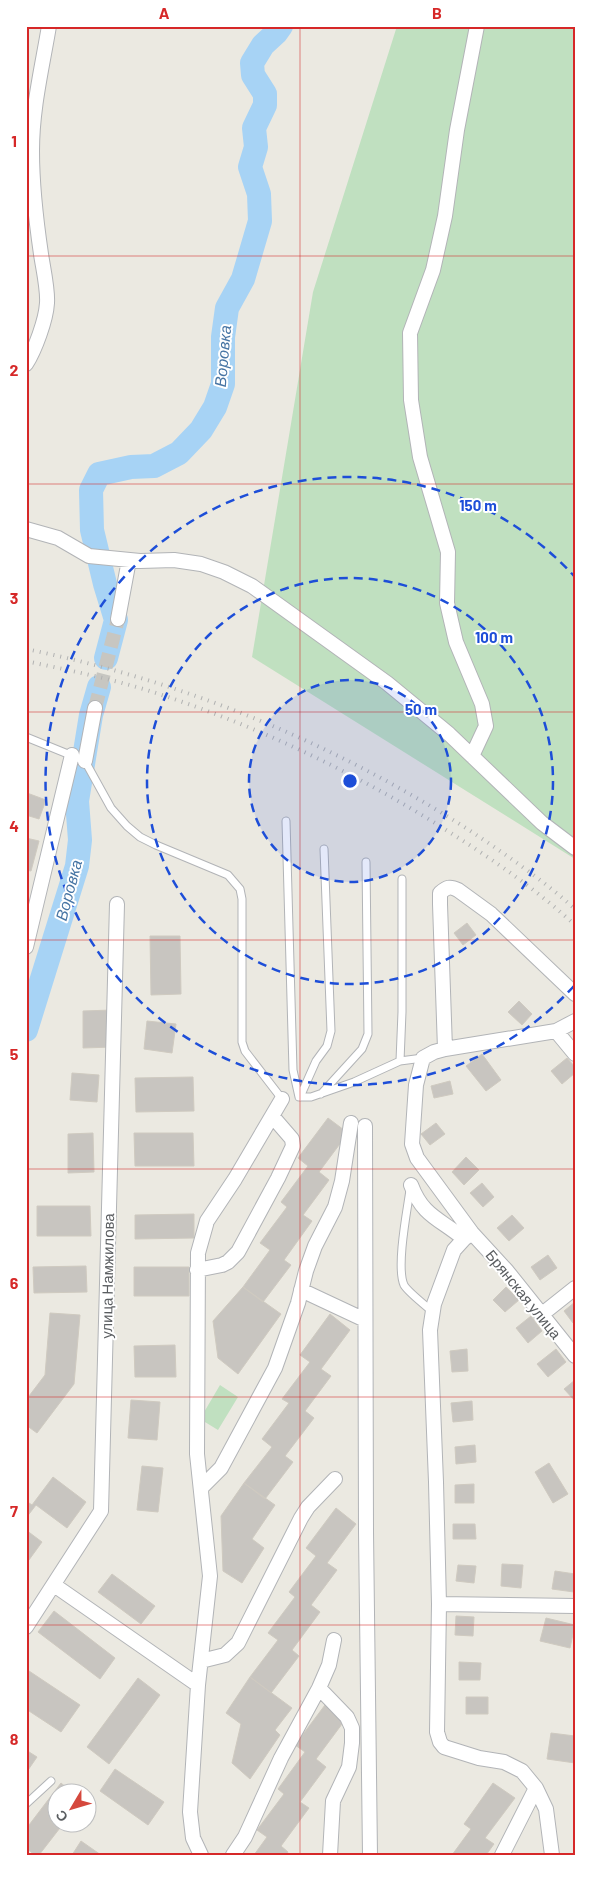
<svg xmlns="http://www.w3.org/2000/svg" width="601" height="1881" font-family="Barlow,sans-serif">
<rect width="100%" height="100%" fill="#ebe9e1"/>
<path fill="#c0e0c0" d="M 397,26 L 575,26 L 575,859 L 252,657 L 313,292 Z
M 220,1385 L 238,1397 L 218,1430 L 200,1419 Z"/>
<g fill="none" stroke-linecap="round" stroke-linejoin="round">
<path stroke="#a7d3f5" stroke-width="24" d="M 106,658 L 116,620 L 105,584 L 92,530 L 91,490 L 99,474 L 131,467 L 154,466 L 179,453 L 201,430 L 215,407 L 223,384 L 223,337 L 227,308 L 243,279 L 260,221 L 259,194 L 250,167 L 256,147 L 254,128 L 265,105 L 265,94 L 253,75 L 252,63 L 263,45 L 276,33 L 281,26
M 26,1030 L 77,866 L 80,840 L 77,801 L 91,715 L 99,687"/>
</g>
<path fill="#c8c5c0" stroke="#cfcac0" d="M 27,793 L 46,800 L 39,819 L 26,815 Z
M 26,838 L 39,841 L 31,871 L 26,870 Z
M 467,923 L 476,935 L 463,945 L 454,933 Z
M 150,936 L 180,936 L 181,994 L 151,995 Z
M 519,1001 L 532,1014 L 522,1025 L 508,1012 Z
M 112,1010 L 113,1047 L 83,1048 L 83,1011 Z
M 147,1021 L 176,1024 L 172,1053 L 144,1049 Z
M 482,1054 L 501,1080 L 486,1091 L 466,1066 Z
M 567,1058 L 575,1067 L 575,1073 L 562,1084 L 551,1071 Z
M 72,1073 L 99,1075 L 97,1102 L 70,1100 Z
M 193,1077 L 194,1111 L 136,1112 L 135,1078 Z
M 450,1081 L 453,1094 L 434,1098 L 431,1086 Z
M 328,1118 L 348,1133 L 319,1172 L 329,1180 L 303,1215 L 312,1221 L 284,1260 L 291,1265 L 263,1302 L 243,1287 L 270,1250 L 260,1243 L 287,1207 L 281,1202 L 308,1166 L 298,1158 Z
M 436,1123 L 445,1134 L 430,1145 L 421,1134 Z
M 93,1133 L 94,1172 L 68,1173 L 68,1134 Z
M 134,1133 L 193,1133 L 194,1166 L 135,1166 Z
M 466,1157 L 479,1170 L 464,1185 L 452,1172 Z
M 482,1183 L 494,1197 L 483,1207 L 470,1193 Z
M 37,1206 L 90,1206 L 91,1236 L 37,1236 Z
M 194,1214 L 194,1238 L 135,1239 L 135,1215 Z
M 512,1215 L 524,1228 L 509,1241 L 497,1228 Z
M 548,1255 L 557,1268 L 540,1280 L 531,1267 Z
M 86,1266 L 87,1292 L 34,1293 L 33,1267 Z
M 134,1267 L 189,1267 L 189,1296 L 134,1296 Z
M 243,1287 L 281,1314 L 238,1374 L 218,1358 L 213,1321 Z
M 506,1287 L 519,1300 L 505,1312 L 493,1300 Z
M 575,1302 L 575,1322 L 573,1323 L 564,1311 Z
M 50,1313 L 80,1315 L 74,1384 L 37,1433 L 26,1425 L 26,1400 L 45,1375 Z
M 330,1314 L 350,1330 L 321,1369 L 331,1376 L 305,1411 L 314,1418 L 285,1456 L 293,1462 L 265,1499 L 244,1483 L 272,1447 L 262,1439 L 289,1403 L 282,1399 L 310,1362 L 300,1355 Z
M 531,1316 L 542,1331 L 528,1343 L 516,1328 Z
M 175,1345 L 176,1377 L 135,1377 L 134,1346 Z
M 467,1349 L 468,1371 L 452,1372 L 450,1351 Z
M 556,1349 L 566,1362 L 548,1377 L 537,1364 Z
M 575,1380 L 575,1401 L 564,1389 Z
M 131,1400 L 160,1402 L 157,1440 L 128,1438 Z
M 472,1401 L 473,1420 L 453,1422 L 451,1403 Z
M 475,1445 L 476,1462 L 456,1464 L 455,1447 Z
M 549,1463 L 568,1494 L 553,1503 L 535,1472 Z
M 142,1466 L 163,1468 L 158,1512 L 137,1510 Z
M 53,1477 L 86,1502 L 67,1528 L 36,1505 L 26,1518 L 26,1501 L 32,1505 Z
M 244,1483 L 275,1505 L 252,1539 L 264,1548 L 242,1583 L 223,1571 L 221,1516 Z
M 474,1484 L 474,1503 L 455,1503 L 455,1485 Z
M 336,1508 L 356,1524 L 327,1563 L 337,1570 L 311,1605 L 320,1612 L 292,1650 L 299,1656 L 271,1693 L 250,1677 L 278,1640 L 268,1633 L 295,1597 L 289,1592 L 316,1556 L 306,1548 Z
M 453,1524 L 475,1524 L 476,1539 L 453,1539 Z
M 26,1530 L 42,1542 L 26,1564 Z
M 502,1564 L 523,1565 L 521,1588 L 501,1586 Z
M 458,1565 L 476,1566 L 474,1583 L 456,1581 Z
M 555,1571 L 575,1574 L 574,1592 L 552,1589 Z
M 112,1574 L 155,1606 L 141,1624 L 98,1592 Z
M 54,1611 L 115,1658 L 100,1679 L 38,1632 Z
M 456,1616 L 474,1617 L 473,1636 L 455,1635 Z
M 546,1618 L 575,1625 L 570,1648 L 540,1641 Z
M 459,1662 L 481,1663 L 480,1680 L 459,1680 Z
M 26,1669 L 80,1705 L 61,1732 L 26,1709 Z
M 250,1677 L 292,1708 L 275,1730 L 280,1735 L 250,1779 L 232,1763 L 241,1724 L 226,1713 Z
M 138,1678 L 160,1695 L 109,1764 L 87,1747 Z
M 466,1697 L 488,1697 L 488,1714 L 466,1714 Z
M 325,1705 L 345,1720 L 316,1759 L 326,1767 L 300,1802 L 309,1808 L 281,1846 L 288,1852 L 286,1855 L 254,1855 L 267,1837 L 257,1830 L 284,1794 L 278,1789 L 305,1752 L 295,1745 Z
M 551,1733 L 575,1736 L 575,1763 L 547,1759 Z
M 26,1750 L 37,1757 L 26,1773 Z
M 115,1769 L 164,1802 L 148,1825 L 100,1791 Z
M 61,1783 L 74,1794 L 58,1794 L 58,1824 L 63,1824 L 39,1855 L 35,1855 L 26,1848 L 26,1829 Z
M 493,1783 L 515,1798 L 485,1838 L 494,1844 L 486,1855 L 452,1855 L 471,1829 L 464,1824 Z
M 81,1841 L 101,1855 L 72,1855 Z"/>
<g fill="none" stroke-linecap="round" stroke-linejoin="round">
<path stroke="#c7c6c1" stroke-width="14" stroke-dasharray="14 7" stroke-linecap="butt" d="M 95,708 L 118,619"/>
<defs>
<path id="lane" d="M 26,737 L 85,761 L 111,808 L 127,826 L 140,837 L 156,845 L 228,875 L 240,889 L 242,899 L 242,1042 L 245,1051 L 282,1099
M 286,821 L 293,1070 L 299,1097
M 400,1061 L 402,1012 L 402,879
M 321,1094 L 362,1049 L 368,1034 L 366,862
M 299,1097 L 311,1097 L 354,1082 L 400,1061 L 423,1058
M 300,1097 L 316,1061 L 327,1046 L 331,1031 L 324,849
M 410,1190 C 407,1211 396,1267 404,1285 C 408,1292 426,1306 433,1312
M 26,1804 L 51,1781"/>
<path id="street" d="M 26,364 C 35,350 46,320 47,303 C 48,289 43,268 41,254 C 36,220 32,186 32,151 C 32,108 42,68 49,26
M 26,529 L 58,538 L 89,556 L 140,561 L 174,560 L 201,564 L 224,572 L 252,586 L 387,683 L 449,734 L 542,823 L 575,848
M 118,619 L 129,560
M 472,756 L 486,726 L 482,704 L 456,642 L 447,603 L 448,552 L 420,457 L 411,400 L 410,333 L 433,270 L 445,216 L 457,130 L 477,26
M 85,761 L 95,708
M 26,947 L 72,755
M 575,1021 L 556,1031 L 445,1049 L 434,1052 L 423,1058 L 416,1085 L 412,1144 L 417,1158 L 472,1233 L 507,1271 L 575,1356
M 556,1031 L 575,1054
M 445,1049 L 440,904 L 440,893 C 447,887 450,886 458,890 L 491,914 L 575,994
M 365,1126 L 366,1532 L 370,1855
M 411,1185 C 423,1217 441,1219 464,1239
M 472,1233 L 464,1239 L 454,1250 L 434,1304 L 430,1330 L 436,1482 L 439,1604 L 437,1732 L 440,1742 L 444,1747 L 479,1758 L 504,1762 L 522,1771 L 536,1788 L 546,1809 L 552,1855
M 197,1270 L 222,1265 L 228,1262 L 238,1252 L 278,1178 L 293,1146 L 292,1139 L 273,1117
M 301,1290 L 365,1320
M 541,1315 L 575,1288
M 201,1488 L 221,1468 L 275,1368 L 298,1303 L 306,1271 L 315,1246 L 335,1207 L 342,1181 L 351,1123
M 54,1585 L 198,1685
M 439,1604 L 575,1606
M 26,1627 L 101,1511 L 117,904
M 201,1661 L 225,1655 L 238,1643 L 301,1518 L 308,1507 L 335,1479
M 319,1688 L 347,1717 L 352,1728 L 352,1743 L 349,1767 L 333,1801 L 330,1855
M 201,1855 L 193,1838 L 190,1812 L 198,1685 L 210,1576 L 197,1454 L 198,1253 L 207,1221 L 235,1179 L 282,1099
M 233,1855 L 245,1837 L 281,1758 L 319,1688 L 329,1665 L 334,1640
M 502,1855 L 536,1788"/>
</defs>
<use href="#lane" stroke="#b2b4b7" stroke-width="9"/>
<use href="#street" stroke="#b2b4b7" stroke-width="16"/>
<use href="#lane" stroke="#fff" stroke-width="7"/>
<use href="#street" stroke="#fff" stroke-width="14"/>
<path stroke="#b1b2b2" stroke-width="4" stroke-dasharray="1 6" stroke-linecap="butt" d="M 26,649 C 183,681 334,743 469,830 C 505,854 543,880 575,909
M 26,661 C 72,671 118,680 162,695 C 265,729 366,778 457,837 C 498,863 539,892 575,925"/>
</g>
<path fill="none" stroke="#d62828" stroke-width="1" stroke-opacity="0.55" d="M 300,26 L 300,1855M 26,256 L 575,256M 26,484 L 575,484M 26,712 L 575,712M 26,940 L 575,940M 26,1169 L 575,1169M 26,1397 L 575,1397M 26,1625 L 575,1625"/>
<circle cx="350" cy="781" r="101" fill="#1d4ed8" fill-opacity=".12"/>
<g fill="none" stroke="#1d4ed8" stroke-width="2.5" stroke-dasharray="9 6">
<circle cx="350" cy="781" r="101"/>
<circle cx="350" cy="781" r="203"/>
<path d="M574 986A304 304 0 1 1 574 576"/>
</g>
<g text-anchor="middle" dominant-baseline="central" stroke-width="4" stroke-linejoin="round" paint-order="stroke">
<g font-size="15" fill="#5a5d60" stroke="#fff">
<text transform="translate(107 1276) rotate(-89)">улица Намжилова</text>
<text transform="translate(524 1294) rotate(51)">Брянская улица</text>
</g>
<g font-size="16" font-style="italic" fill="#4775a4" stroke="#fff">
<text transform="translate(222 356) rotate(-85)">Воровка</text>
<text transform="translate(68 890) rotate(-75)">Воровка</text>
</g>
</g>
<circle cx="350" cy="781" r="8" fill="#1d4ed8" stroke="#fff" stroke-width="2.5"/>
<g font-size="15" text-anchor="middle" font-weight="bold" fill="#1d4ed8" stroke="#fff" stroke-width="4" stroke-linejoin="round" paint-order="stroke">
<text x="478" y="511">150 m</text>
<text x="494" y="643">100 m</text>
<text x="421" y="715">50 m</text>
</g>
<rect width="601" height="1881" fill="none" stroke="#ffffff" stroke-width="55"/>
<g transform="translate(72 1808) rotate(232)"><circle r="24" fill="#ffffff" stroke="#bdbebf"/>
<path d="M0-4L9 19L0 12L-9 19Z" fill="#d5483d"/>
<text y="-8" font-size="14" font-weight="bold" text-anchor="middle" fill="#5a5d60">С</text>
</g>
<rect x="28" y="28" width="546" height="1826" fill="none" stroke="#d62828" stroke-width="2"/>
<g font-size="16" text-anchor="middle" font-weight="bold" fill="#d62828">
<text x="164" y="19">A</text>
<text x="437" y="19">B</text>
<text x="14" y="147">1</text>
<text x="14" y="376">2</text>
<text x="14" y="604">3</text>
<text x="14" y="832">4</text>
<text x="14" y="1060">5</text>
<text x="14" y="1289">6</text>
<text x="14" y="1517">7</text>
<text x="14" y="1745">8</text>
</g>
</svg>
